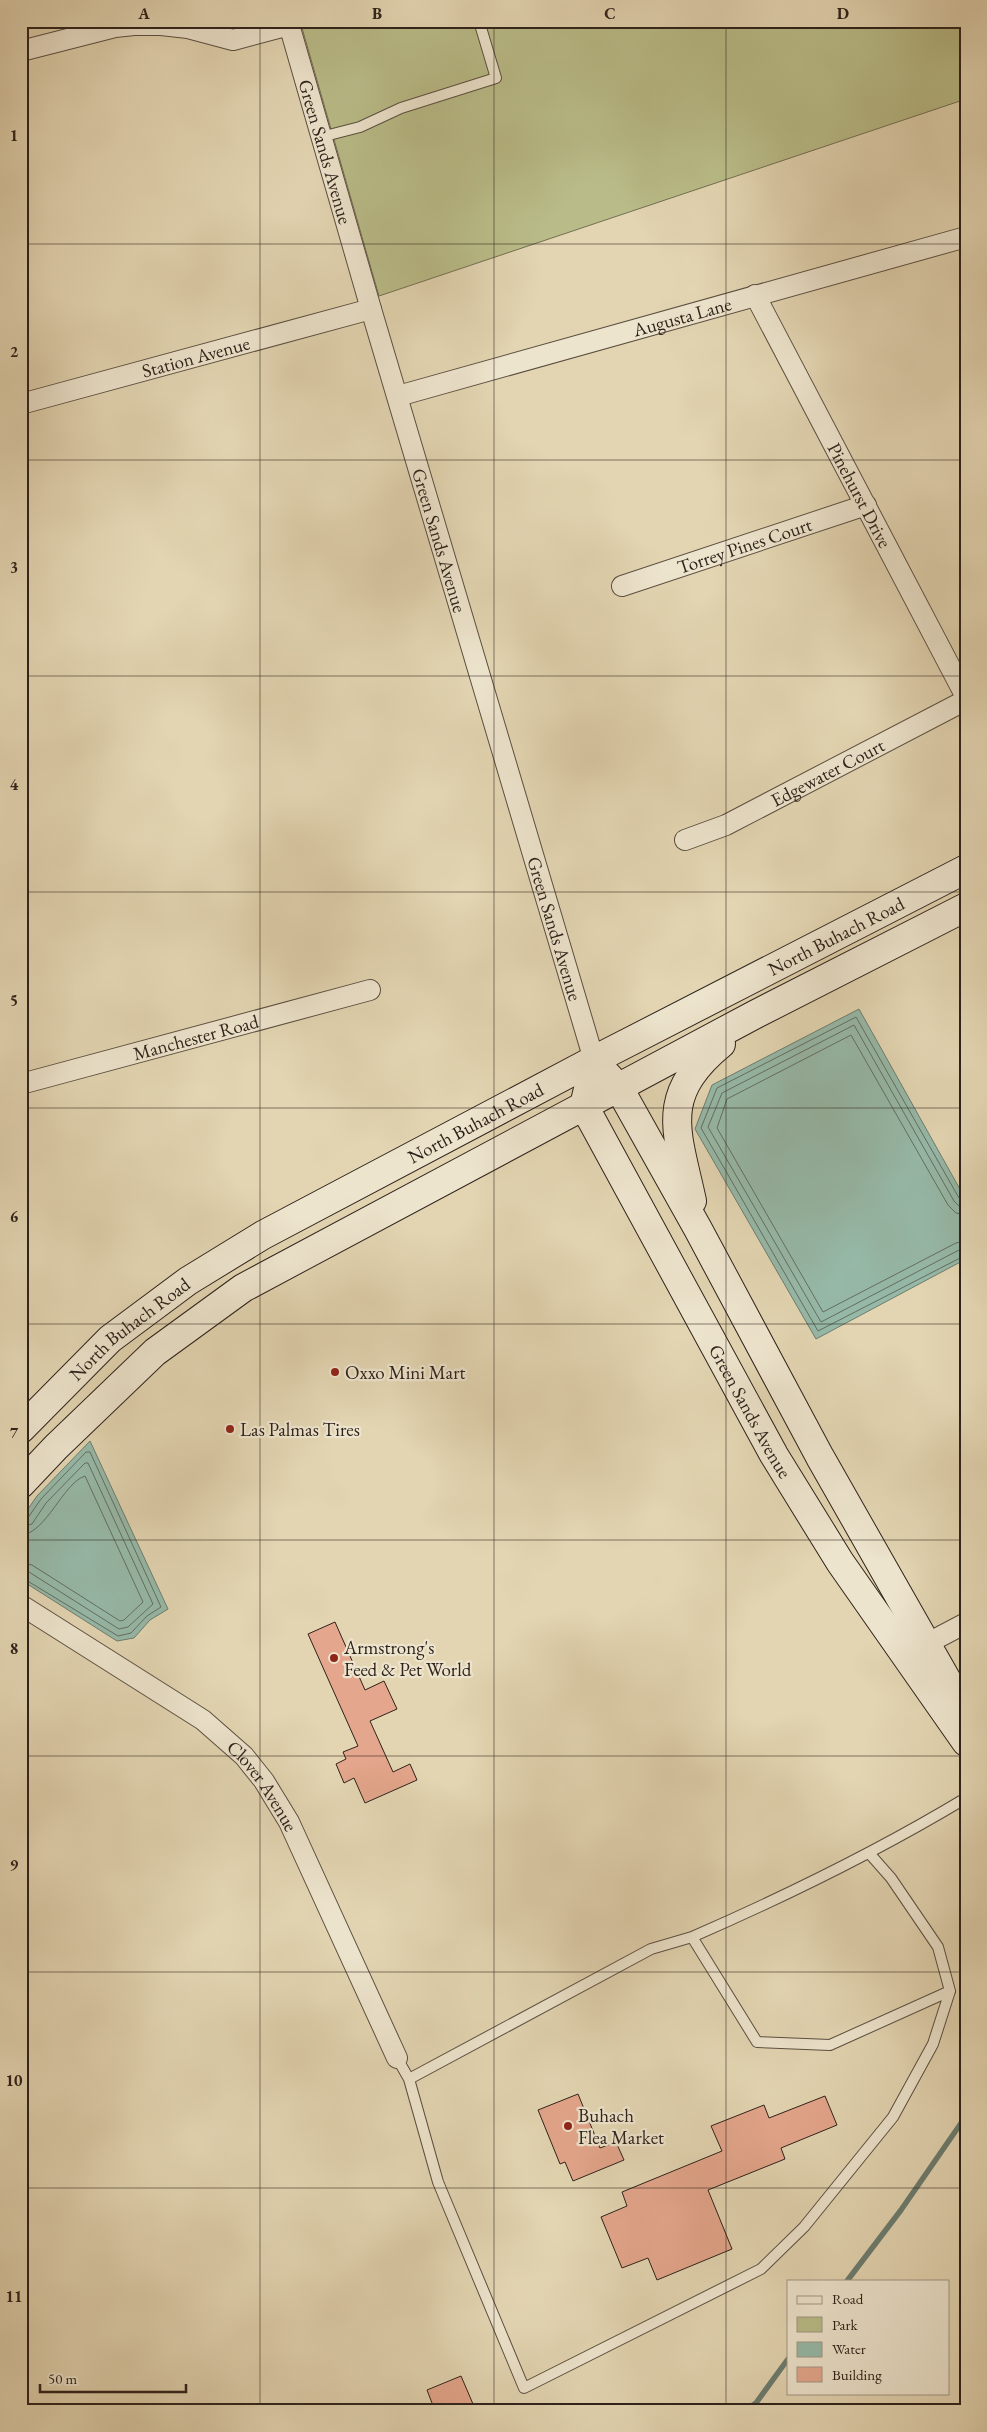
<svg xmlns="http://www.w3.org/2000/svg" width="987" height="2432" font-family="'EB Garamond',serif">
<rect width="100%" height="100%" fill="#e3d5b2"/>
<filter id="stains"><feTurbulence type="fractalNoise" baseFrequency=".004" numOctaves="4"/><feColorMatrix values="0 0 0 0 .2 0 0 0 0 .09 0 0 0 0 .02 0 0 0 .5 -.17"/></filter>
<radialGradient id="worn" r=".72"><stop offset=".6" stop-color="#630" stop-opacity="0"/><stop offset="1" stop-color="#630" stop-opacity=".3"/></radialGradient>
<path fill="#b9bc88" stroke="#746f52" d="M 300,21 L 966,21 L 966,99 L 379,296 Z"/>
<path fill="#96b9a8" stroke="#6c7d70" d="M 859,1009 L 966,1200 L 966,1259 L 816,1339 L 695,1129 L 712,1085 Z
M 90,1441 L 168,1609 L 150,1620 L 134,1638 L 117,1641 L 21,1580 L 21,1519 L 37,1496 Z"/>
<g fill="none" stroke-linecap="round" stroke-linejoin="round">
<path stroke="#626e62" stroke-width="1" d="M 966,1201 L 959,1198 L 856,1017 L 717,1088 L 701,1128 L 818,1331 L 966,1255
M 966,1207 L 959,1206 L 954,1201 L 854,1025 L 722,1093 L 708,1127 L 821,1322 L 959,1250 L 966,1248
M 966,1215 L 956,1213 L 948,1205 L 851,1035 L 727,1099 L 717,1128 L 823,1312 L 956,1243 L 966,1241
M 21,1521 L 27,1519 L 41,1499 L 86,1452 L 90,1452 L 161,1607 L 147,1616 L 131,1633 L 118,1636 L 21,1577
M 21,1527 L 32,1524 L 46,1503 L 85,1463 L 88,1463 L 153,1604 L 128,1627 L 119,1629 L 29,1572 L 21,1570
M 21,1535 C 46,1534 63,1483 85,1476 L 143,1602 L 124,1620 L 120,1621 L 32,1565 L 21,1563"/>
<path stroke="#6c7d70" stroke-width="5.5" d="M 847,2281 L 901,2210 L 966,2116
M 744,2411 L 756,2403 L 788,2359"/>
</g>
<path fill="#e4a68c" stroke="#2e221b" d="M 335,1622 L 365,1690 L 384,1681 L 397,1709 L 370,1721 L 393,1772 L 410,1764 L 417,1780 L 365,1803 L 354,1778 L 344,1783 L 336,1764 L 346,1759 L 343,1752 L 358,1746 L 308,1634 Z
M 578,2094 L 600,2148 L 616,2142 L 624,2160 L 573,2181 L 565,2162 L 560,2164 L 538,2110 Z
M 825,2096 L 837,2125 L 781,2148 L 785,2159 L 708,2190 L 732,2249 L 657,2280 L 648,2258 L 622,2268 L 601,2217 L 627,2206 L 622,2192 L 722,2151 L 711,2126 L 764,2105 L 769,2118 Z
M 461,2376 L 476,2411 L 435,2411 L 427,2390 Z"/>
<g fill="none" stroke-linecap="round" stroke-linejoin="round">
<defs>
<path id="lane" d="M 321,137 L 360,127 L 401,108 L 496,78 L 479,21
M 869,1853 L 891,1878 L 938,1947 L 950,1991 L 830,2045 L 757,2042 L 692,1937 C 786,1896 878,1851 966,1798
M 397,2058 L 409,2079 L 651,1949 L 692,1937
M 409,2079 L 438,2182 L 524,2388 L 761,2269 L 804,2227 L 893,2117 L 933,2044 L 950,1991"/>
<g id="street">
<path id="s1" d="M 288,21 L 371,309 L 594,1060"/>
<path d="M 21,51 L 115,27 L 134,25 L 161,25 L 188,28 L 233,40 L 289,25"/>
<path id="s2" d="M 755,295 L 966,697"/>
<path id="s3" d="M 398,396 L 966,237"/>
<path id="s4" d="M 21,404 L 371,309"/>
<path id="s5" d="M 622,586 L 866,505"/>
<path id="s6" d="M 685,840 L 726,825 L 966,700"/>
<path id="s7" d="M 21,1084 L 370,990"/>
<path id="s8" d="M 21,1605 L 203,1720 L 244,1756 L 264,1781 L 289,1822 L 397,2058"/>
<path d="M 926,1644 L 966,1623"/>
</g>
<g id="secondary">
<path d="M 606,1074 L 619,1088 L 698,1229 L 820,1457 L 965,1712"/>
<path id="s9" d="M 588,1089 L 584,1106 L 774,1455 L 840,1562 L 966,1742"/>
<path d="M 692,1201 C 677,1131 658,1096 721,1044"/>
<path id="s10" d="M 21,1429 L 110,1339 L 188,1281 L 263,1235 L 594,1060 L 966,869"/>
<path d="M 21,1484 L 56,1447 L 155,1352 L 243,1288 L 756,1014 L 966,907"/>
</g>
</defs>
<use href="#lane" stroke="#5b4f41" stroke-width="12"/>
<use href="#street" stroke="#5b4f41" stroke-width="22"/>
<use href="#secondary" stroke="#2e221b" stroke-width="30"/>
<use href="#lane" stroke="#ede4cd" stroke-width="10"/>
<use href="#street" stroke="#ede4cd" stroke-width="20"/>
<use href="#secondary" stroke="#ede4cd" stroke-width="28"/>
</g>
<path fill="none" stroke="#2e221b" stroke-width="1" stroke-opacity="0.55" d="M 260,21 L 260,2411M 494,21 L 494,2411M 726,21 L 726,2411M 21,244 L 966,244M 21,460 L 966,460M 21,676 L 966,676M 21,892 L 966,892M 21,1108 L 966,1108M 21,1324 L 966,1324M 21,1540 L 966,1540M 21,1756 L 966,1756M 21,1972 L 966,1972M 21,2188 L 966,2188"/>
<g fill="#8f2418" stroke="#ede4cd" stroke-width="2">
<circle cx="335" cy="1372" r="5"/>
<circle cx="230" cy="1429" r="5"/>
<circle cx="334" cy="1658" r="5"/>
<circle cx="568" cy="2126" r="5"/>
</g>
<g text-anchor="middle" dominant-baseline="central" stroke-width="4.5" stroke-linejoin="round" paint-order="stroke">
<g font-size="19" fill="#2e221b" stroke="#ede4cd">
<text stroke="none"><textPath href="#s1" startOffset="136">Green Sands Avenue</textPath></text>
<text stroke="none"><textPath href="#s3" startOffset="295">Augusta Lane</textPath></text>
<text stroke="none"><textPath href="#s4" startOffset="181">Station Avenue</textPath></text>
<text stroke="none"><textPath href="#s2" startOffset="226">Pinehurst Drive</textPath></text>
<text stroke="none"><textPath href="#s1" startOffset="541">Green Sands Avenue</textPath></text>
<text stroke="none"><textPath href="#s5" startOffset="129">Torrey Pines Court</textPath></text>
<text stroke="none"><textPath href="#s6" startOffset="158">Edgewater Court</textPath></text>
<text stroke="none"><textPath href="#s1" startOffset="946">Green Sands Avenue</textPath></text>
<text stroke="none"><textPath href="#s10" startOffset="958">North Buhach Road</textPath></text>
<text stroke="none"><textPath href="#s7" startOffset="181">Manchester Road</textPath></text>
<text stroke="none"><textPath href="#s10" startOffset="552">North Buhach Road</textPath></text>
<text stroke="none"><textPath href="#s10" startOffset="148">North Buhach Road</textPath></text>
<text stroke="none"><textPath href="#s9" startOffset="365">Green Sands Avenue</textPath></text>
<text stroke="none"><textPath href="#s8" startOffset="305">Clover Avenue</textPath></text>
</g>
<g font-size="19" fill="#2e221b" stroke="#ede4cd" text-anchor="start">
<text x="345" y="1372">Oxxo Mini Mart</text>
<text x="240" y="1429">Las Palmas Tires</text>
<text x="344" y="1647">Armstrong's<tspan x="344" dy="22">Feed &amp; Pet World</tspan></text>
<text x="578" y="2115">Buhach<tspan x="578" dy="22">Flea Market</tspan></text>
</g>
</g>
<rect width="987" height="2432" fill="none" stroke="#e3d5b2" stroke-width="55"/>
<rect x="787" y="2280" width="162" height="115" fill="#ede4cd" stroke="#a19686"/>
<rect x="797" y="2296" width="25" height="8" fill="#ede4cd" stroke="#a19686"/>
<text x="832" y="2304" font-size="15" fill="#2e221b">Road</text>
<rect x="797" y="2317" width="25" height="15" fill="#b9bc88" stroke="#a19686"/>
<text x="832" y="2330" font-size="15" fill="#2e221b">Park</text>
<rect x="797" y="2342" width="25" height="15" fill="#96b9a8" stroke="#a19686"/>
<text x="832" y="2354" font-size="15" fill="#2e221b">Water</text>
<rect x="797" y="2367" width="25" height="15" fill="#e4a68c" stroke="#a19686"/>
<text x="832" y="2380" font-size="15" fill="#2e221b">Building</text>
<path d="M40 2384v8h146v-8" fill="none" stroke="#2e221b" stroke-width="2.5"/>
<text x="48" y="2384" font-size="15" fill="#2e221b" stroke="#ede4cd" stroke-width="4" paint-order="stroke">50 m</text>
<rect x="28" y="28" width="932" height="2376" fill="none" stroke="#2e221b" stroke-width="2"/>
<g font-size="16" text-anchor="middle" font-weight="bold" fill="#2e221b">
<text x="144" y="19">A</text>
<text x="377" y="19">B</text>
<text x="610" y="19">C</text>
<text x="843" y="19">D</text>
<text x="14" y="141">1</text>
<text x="14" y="357">2</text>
<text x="14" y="573">3</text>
<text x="14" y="790">4</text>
<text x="14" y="1006">5</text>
<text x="14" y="1222">6</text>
<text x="14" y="1438">7</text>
<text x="14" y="1654">8</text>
<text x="14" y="1870">9</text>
<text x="14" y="2086">10</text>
<text x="14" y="2302">11</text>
</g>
<rect width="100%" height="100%" filter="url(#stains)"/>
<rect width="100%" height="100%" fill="url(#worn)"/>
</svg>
